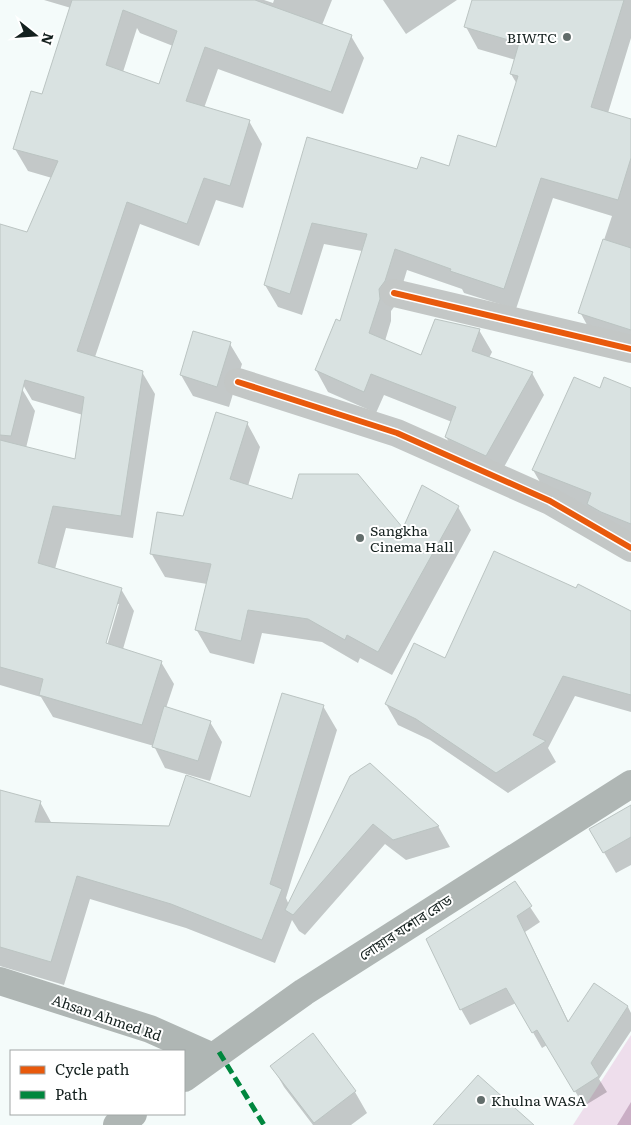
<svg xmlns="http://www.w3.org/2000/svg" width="631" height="1125" font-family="Literata,'Noto Sans Bengali',serif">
<rect width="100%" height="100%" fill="#f4fbfa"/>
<path fill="#eedeec" d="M 631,1035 L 631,1125 L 573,1125 Z"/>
<path fill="#caaec5" d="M 631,1102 L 631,1125 L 617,1125 Z"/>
<path fill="#0003" fill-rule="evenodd" d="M 44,0 L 264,0 L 273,3 L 274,0 L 332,0 L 322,25 L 351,36 L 364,58 L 343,114 L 218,69 L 204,108 L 249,121 L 262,144 L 243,208 L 216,200 L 199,246 L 140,224 L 95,357 L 142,372 L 155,394 L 133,538 L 66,528 L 55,569 L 121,589 L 134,611 L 123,649 L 161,662 L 174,684 L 166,708 L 210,722 L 222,742 L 210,781 L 165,768 L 154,746 L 53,717 L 41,697 L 0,685 L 0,384 L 22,389 L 35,411 L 26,448 L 76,461 L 83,415 L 32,400 L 19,378 L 0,297 L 52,178 L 28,171 L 15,149 L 43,95 L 71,8 ZM 137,28 L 140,33 L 173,46 L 160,86 L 123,72 ZM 116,604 L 119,604 L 106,649 L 103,648 Z
M 383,0 L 457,0 L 406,34 Z
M 474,0 L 631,0 L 631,38 L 608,113 L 631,120 L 631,347 L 592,334 L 580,312 L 612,216 L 553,198 L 516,309 L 464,293 L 462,289 L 407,270 L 397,303 L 391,311 L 391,321 L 385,341 L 422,356 L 479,330 L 492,352 L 489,358 L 532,373 L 544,395 L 499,476 L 459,459 L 446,437 L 452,422 L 384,395 L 376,413 L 328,392 L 316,370 L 341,322 L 362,251 L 324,244 L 302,315 L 278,307 L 265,285 L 308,138 L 417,171 L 450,167 L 497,148 L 517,84 L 511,74 L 516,60 L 478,49 L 466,27 Z
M 194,333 L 230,344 L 242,364 L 229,407 L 193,396 L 181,375 Z
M 601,389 L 631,389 L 631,542 L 547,494 L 533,470 Z
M 247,423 L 260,447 L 248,486 L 293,501 L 404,531 L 458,507 L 471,530 L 392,675 L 360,658 L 358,663 L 322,642 L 262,633 L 254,664 L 210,653 L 196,629 L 207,584 L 165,577 L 151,553 L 184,517 Z
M 631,612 L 631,712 L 575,696 L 548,748 L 556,762 L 508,793 L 430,740 L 398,725 L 386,704 L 446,659 Z
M 323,706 L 337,730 L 286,898 L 289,905 L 370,765 L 438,826 L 450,847 L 406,860 L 385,844 L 305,935 L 299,931 L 292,920 L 275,963 L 186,928 L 90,899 L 64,985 L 0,966 L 0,791 L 40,802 L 52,824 L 170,828 L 251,799 Z
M 631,806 L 631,865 L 616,873 L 591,830 Z
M 514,883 L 540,922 L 525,932 L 569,1023 L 594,985 L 628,1007 L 631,1013 L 631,1031 L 599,1079 L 607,1092 L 584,1106 L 547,1045 L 542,1048 L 516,1003 L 470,1025 L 461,1009 Z
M 312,1035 L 355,1092 L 367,1113 L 351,1125 L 313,1125 L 284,1087 L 272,1066 Z"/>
<path fill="#d9e2e1" stroke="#bbc4c2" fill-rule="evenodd" d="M 72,0 L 255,0 L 352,35 L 331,92 L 205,47 L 186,101 L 250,120 L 230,186 L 204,178 L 187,224 L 127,202 L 77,351 L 143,371 L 121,516 L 53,506 L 38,563 L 122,588 L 106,643 L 162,661 L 142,725 L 39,695 L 43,679 L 0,667 L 0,440 L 75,459 L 84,397 L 25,380 L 11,436 L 0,435 L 0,224 L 27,232 L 58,161 L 13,149 L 31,91 L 42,94 ZM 123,10 L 177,31 L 159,84 L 106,65 Z
M 472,0 L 624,0 L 591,107 L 631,119 L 631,158 L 618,200 L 541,178 L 504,289 L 450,271 L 451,269 L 395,249 L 385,281 L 379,289 L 380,299 L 369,333 L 421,355 L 435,319 L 480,329 L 472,351 L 533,372 L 486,456 L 445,437 L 456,407 L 371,374 L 364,392 L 315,370 L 336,319 L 340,321 L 367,234 L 312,223 L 290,294 L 264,285 L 307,137 L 417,169 L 421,157 L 449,166 L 458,135 L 496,147 L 518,76 L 510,74 L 519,43 L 464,27 Z
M 603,239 L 631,248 L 631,330 L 578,313 Z
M 193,331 L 231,342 L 217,387 L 180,375 Z
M 574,377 L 600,388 L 604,377 L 631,388 L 631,524 L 601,512 L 587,504 L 591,493 L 532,470 Z
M 216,412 L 248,422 L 230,479 L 292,499 L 299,474 L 358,474 L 403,528 L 422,485 L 459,506 L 378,652 L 347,635 L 345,640 L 308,619 L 248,610 L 241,641 L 195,630 L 211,564 L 150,554 L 157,512 L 183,516 Z
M 494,551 L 576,588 L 578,584 L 631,611 L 631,695 L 563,676 L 533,735 L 546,741 L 496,773 L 416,719 L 385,704 L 414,643 L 445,658 Z
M 282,693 L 324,705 L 270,884 L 282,889 L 262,940 L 171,904 L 77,876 L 51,962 L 0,947 L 0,790 L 41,801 L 35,822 L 169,826 L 186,775 L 250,797 Z
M 164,706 L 211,721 L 198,761 L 152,747 Z
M 370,763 L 439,826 L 393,840 L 373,824 L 293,915 L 285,910 L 350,776 Z
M 631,805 L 631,837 L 603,853 L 589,829 Z
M 515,881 L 532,906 L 517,916 L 568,1022 L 594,983 L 628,1006 L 591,1063 L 599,1076 L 574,1092 L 537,1030 L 532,1033 L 506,988 L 460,1010 L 426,939 Z
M 313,1033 L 356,1091 L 314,1123 L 270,1066 Z
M 478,1075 L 534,1125 L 433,1125 Z"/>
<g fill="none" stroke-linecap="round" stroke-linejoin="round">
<path stroke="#c3c7c6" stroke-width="28" d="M 394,293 L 631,349
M 238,382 L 397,433 L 550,501 L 631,548"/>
<path stroke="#afb6b4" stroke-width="28" d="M 0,981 L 150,1029 L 213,1057
M 184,1078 L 304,992 L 631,784
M 117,1125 L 133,1114"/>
<path stroke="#00873e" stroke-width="5" stroke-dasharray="10 5" stroke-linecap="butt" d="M 219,1052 L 264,1125"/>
<defs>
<path id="cycleway" d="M 394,293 L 631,349
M 238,382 L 397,433 L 550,501 L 631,548"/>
</defs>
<use href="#cycleway" stroke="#fff" stroke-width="9"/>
<use href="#cycleway" stroke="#e8590c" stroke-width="6"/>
</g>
<g fill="#626d6b" stroke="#fff" stroke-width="2">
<circle cx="567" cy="37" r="5"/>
<circle cx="360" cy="538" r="5"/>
<circle cx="481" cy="1100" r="5"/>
</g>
<g text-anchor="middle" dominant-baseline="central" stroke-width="4" stroke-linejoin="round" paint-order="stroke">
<g font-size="14" fill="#14201e" stroke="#fff" text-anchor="start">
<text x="557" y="37" text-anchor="end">BIWTC</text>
<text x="370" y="530">Sangkha<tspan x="370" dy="16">Cinema Hall</tspan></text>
<text x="491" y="1100">Khulna WASA</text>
</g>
<g font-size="14" fill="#14201e" stroke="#fff">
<text transform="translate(405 927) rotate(-33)">লোয়ার যশোর রোড</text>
<text transform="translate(107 1017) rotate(19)">Ahsan Ahmed Rd</text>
</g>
</g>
<rect x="10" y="1050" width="175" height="65" fill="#ffffff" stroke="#a1a6a5"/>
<rect x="20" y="1066" width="25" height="8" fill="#e8590c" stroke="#a1a6a5"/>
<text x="55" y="1075" font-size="15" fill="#14201e">Cycle path</text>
<rect x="20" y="1091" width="25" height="8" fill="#00873e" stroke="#a1a6a5"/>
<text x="55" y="1100" font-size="15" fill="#14201e">Path</text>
<g transform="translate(35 35) rotate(107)" stroke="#ffffff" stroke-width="4" paint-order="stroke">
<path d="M0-4L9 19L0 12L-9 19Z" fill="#14201e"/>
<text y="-8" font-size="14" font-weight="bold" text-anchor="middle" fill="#14201e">N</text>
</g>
</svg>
